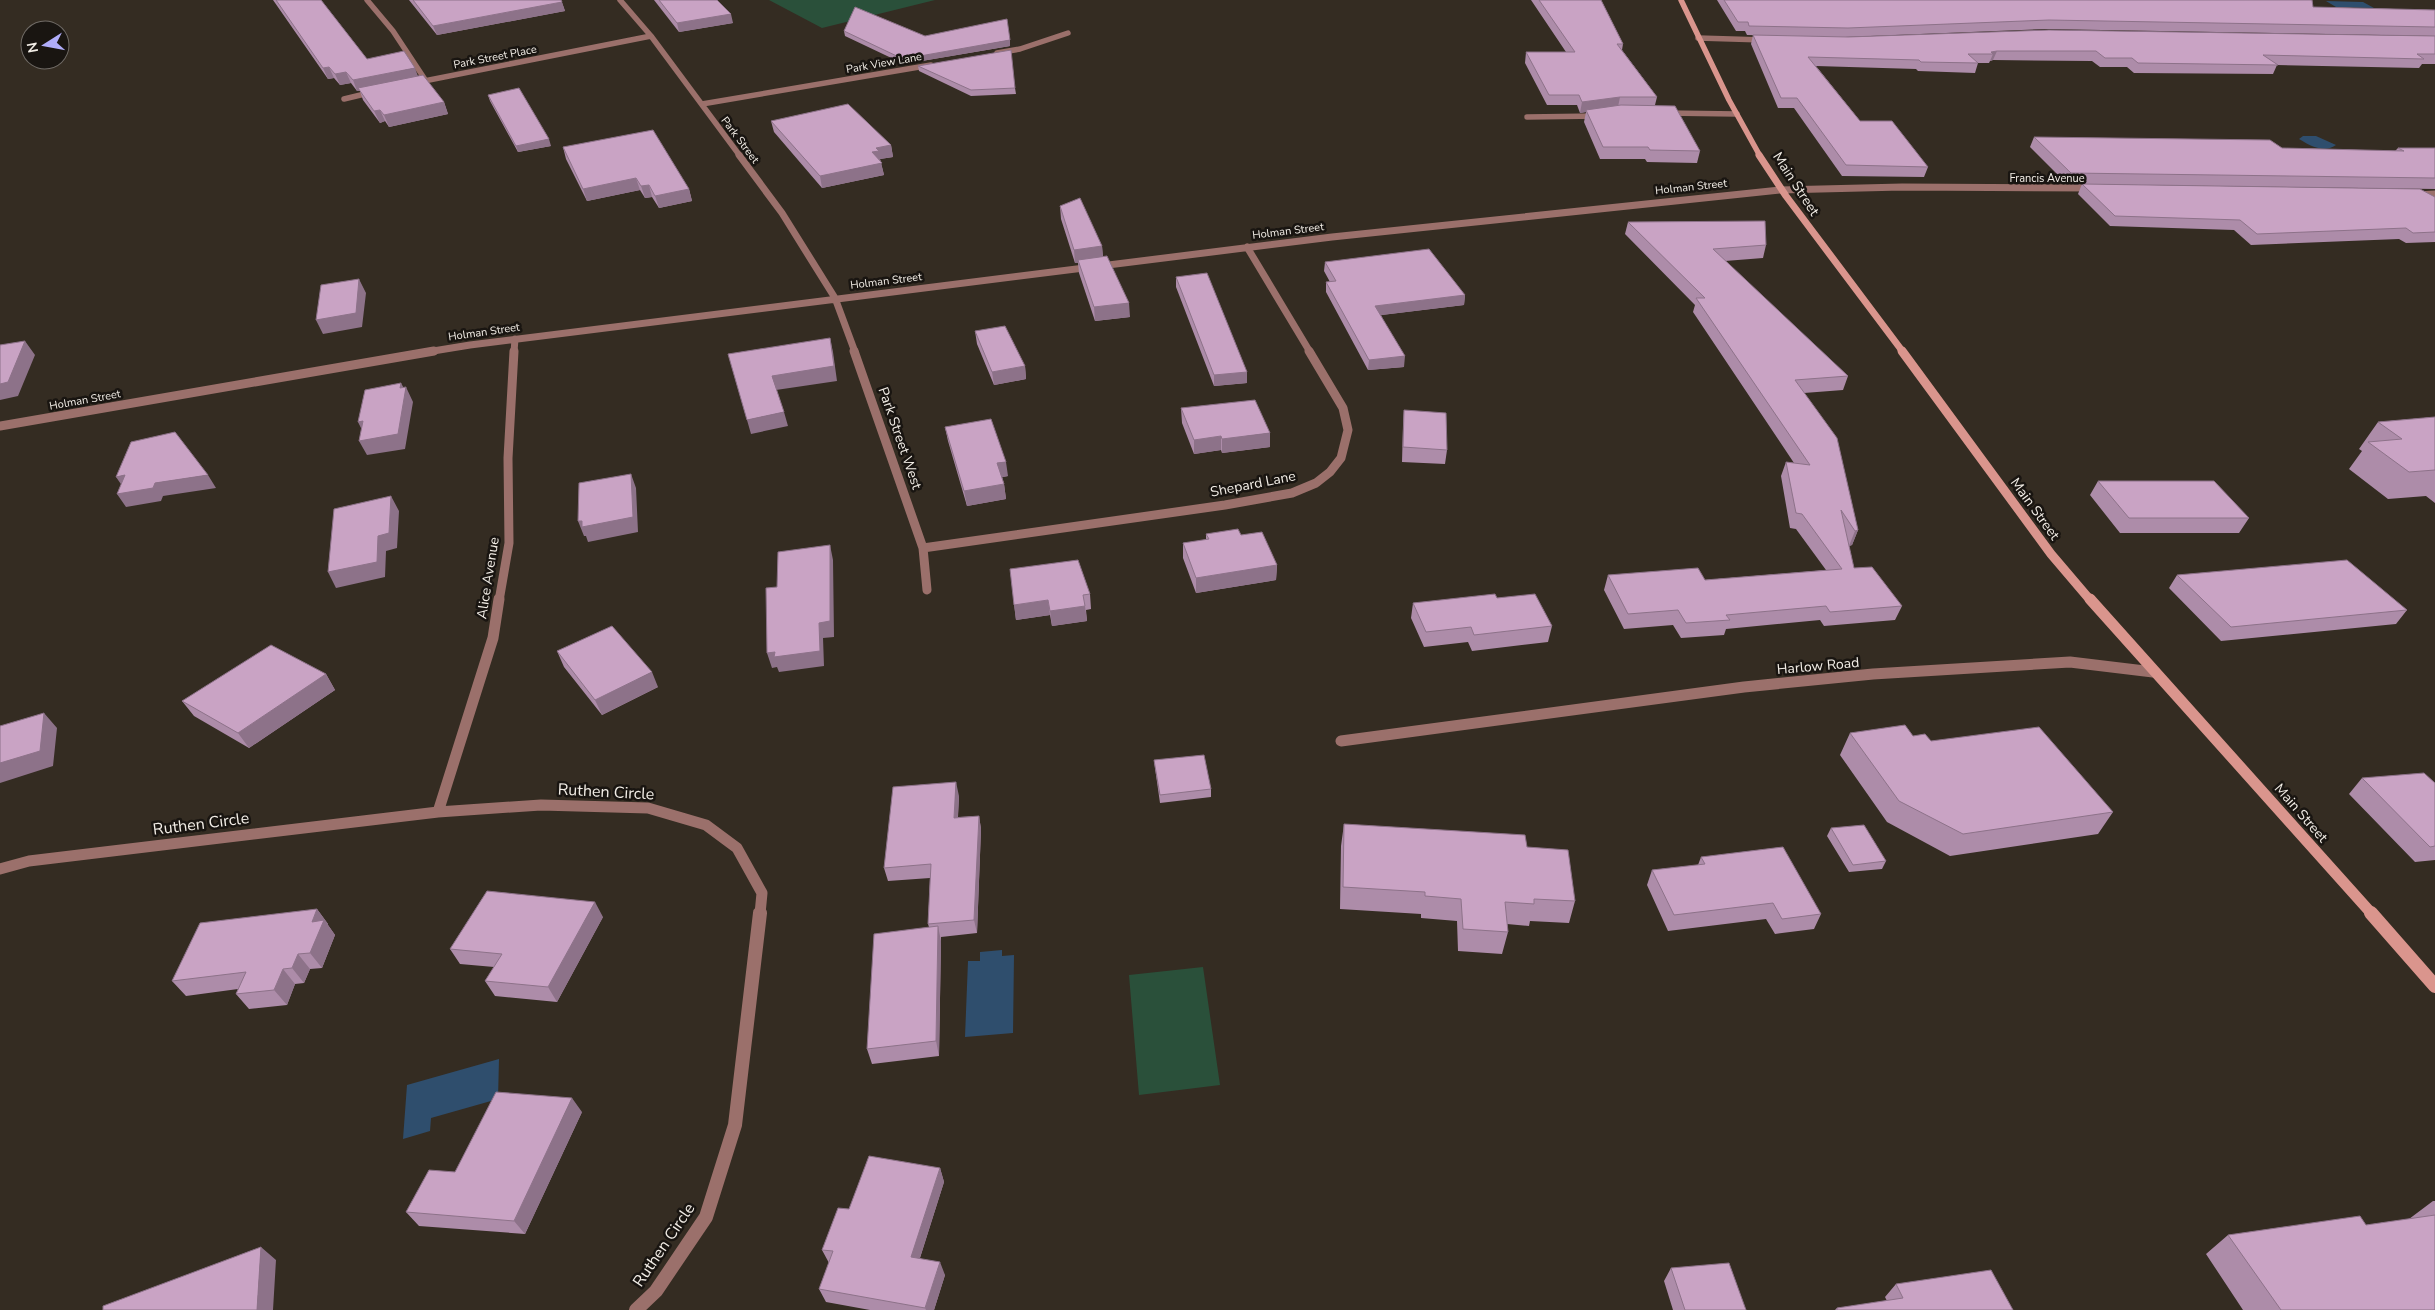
<svg xmlns="http://www.w3.org/2000/svg" width="2435" height="1310" font-family="'Nunito Sans',sans-serif">
<rect width="100%" height="100%" fill="#342c22"/>
<path fill="#2a503a" d="M 769,0 L 935,0 L 822,28 Z
M 1203,967 L 1220,1085 L 1139,1095 L 1129,975 Z"/>
<path fill="#2f4e6d" d="M 2326,1 L 2363,2 L 2374,8 L 2336,7 Z
M 2303,136 L 2316,136 L 2336,145 C 2323,154 2309,145 2299,139 Z
M 1002,950 L 1002,956 L 1014,955 L 1013,1033 L 965,1037 L 968,961 L 980,961 L 980,952 Z
M 499,1059 L 498,1099 L 431,1118 L 430,1131 L 403,1139 L 407,1085 Z"/>
<g fill="none" stroke-linecap="round" stroke-linejoin="round">
<path stroke="#9b706b" stroke-width="5.5" d="M 1665,113 L 1737,114
M 1527,117 L 1598,116"/>
<path stroke="#9b706b" stroke-width="5.5" d="M 367,0 L 393,31 L 426,81
M 620,0 L 651,36 L 740,156
M 1698,38 L 1764,40
M 997,53 L 1020,49 L 1068,33
M 414,83 L 651,36
M 344,99 L 373,92
M 702,104 L 931,65"/>
<path stroke="#9b706b" stroke-width="7" d="M 739,155 L 782,213 L 835,298 L 855,352
M 2417,195 L 2435,194
M 1247,247 L 1310,352
M 427,352 L 470,345 L 1332,237 L 1780,190 L 1902,187 L 2093,188
M 514,352 L 515,339"/>
<path stroke="#9b706b" stroke-width="9" d="M 854,351 L 923,548 L 927,590
M 0,426 L 434,351
M 923,548 L 1225,505 L 1292,493 L 1316,483 L 1330,472 L 1341,458 L 1348,430 L 1343,408 L 1309,351
M 499,601 L 509,543 L 508,458 L 514,351"/>
<path stroke="#9b706b" stroke-width="11" d="M 1341,741 L 1744,687 L 1873,674 L 2070,662 L 2153,672
M 438,812 L 493,638 L 499,599
M 0,869 L 29,861 L 438,812 L 541,805 L 648,808 L 706,825 L 737,848 L 762,893 L 760,914"/>
<path stroke="#9b706b" stroke-width="14" d="M 636,1310 L 656,1291 L 706,1217 L 735,1125 L 760,913"/>
<path stroke="#da958d" stroke-width="5.5" d="M 1681,0 L 1729,100 L 1760,156"/>
<path stroke="#da958d" stroke-width="7" d="M 1759,155 L 1786,196 L 1903,352"/>
<path stroke="#da958d" stroke-width="9" d="M 1902,351 L 2051,554 L 2091,601"/>
<path stroke="#da958d" stroke-width="11" d="M 2090,599 L 2372,914"/>
<path stroke="#da958d" stroke-width="14" d="M 2371,913 L 2435,986"/>
</g>
<path fill="#ad8ca9" d="M 273,0 L 321,0 L 367,59 L 418,76 L 444,102 L 448,114 L 389,127 L 385,121 L 380,123 L 363,100 L 360,91 L 357,91 L 351,83 L 340,85 L 334,78 L 328,79 Z
M 409,0 L 561,0 L 565,11 L 437,35 Z
M 654,0 L 717,0 L 733,23 L 679,32 Z
M 1531,0 L 1601,0 L 1623,44 L 1622,50 L 1657,97 L 1655,105 L 1700,151 L 1697,163 L 1647,162 L 1645,159 L 1600,159 L 1584,122 L 1586,112 L 1580,113 L 1577,105 L 1547,105 L 1525,63 L 1526,52 L 1566,52 Z
M 1717,0 L 2312,0 L 2313,7 L 2435,10 L 2435,36 L 2045,29 L 1845,37 L 1747,35 L 1745,31 L 1736,31 Z
M 844,31 L 1010,46 L 904,64 L 845,36 Z
M 1753,35 L 1848,37 L 2435,36 L 2435,64 L 2422,64 L 2419,68 L 2277,65 L 2273,74 L 2134,73 L 2127,67 L 2100,67 L 2092,61 L 1993,60 L 1990,61 L 1989,63 L 1978,63 L 1975,73 L 1918,71 L 1916,69 L 1816,66 L 1860,121 L 1928,167 L 1924,177 L 1842,176 L 1794,108 L 1778,108 L 1751,44 Z
M 918,66 L 1015,88 L 1016,94 L 971,96 L 919,71 Z
M 488,95 L 551,146 L 518,152 L 490,101 Z
M 771,121 L 891,145 L 893,157 L 880,159 L 884,175 L 822,188 L 774,132 Z
M 2034,137 L 2282,148 L 2395,151 L 2398,148 L 2435,148 L 2435,189 L 2067,184 L 2030,147 Z
M 563,147 L 689,189 L 692,201 L 659,208 L 652,197 L 645,198 L 640,190 L 587,201 L 566,159 Z
M 2082,184 L 2435,197 L 2435,242 L 2406,243 L 2399,239 L 2251,245 L 2234,230 L 2110,226 L 2078,194 Z
M 1060,206 L 1102,246 L 1103,257 L 1130,317 L 1095,321 L 1079,273 L 1078,263 L 1075,263 L 1061,219 Z
M 1628,222 L 1766,245 L 1763,258 L 1725,261 L 1848,376 L 1843,390 L 1804,393 L 1858,530 L 1852,545 L 1849,546 L 1854,568 L 1902,606 L 1895,620 L 1824,626 L 1820,620 L 1726,629 L 1724,635 L 1681,638 L 1673,625 L 1624,629 L 1604,590 L 1608,575 L 1705,580 L 1826,570 L 1796,529 L 1790,528 L 1781,476 L 1786,462 L 1794,463 L 1693,312 L 1695,305 L 1625,234 Z
M 1325,262 L 1465,295 L 1464,305 L 1381,315 L 1404,367 L 1368,370 L 1326,292 L 1326,282 L 1330,282 L 1324,271 Z
M 1176,277 L 1247,372 L 1247,383 L 1214,386 L 1176,287 Z
M 975,331 L 1025,366 L 1026,379 L 994,385 L 977,344 Z
M 1181,408 L 1270,447 L 1222,453 L 1221,450 L 1194,454 L 1182,423 Z
M 1404,410 L 1447,450 L 1445,464 L 1402,462 L 1403,425 Z
M 2435,417 L 2435,503 L 2426,496 L 2388,499 L 2349,469 L 2362,451 L 2359,449 L 2378,422 Z
M 945,427 L 1008,476 L 1002,477 L 1004,484 L 1006,499 L 967,506 L 948,441 Z
M 2098,481 L 2249,518 L 2239,533 L 2120,533 L 2090,495 Z
M 1206,534 L 1241,535 L 1277,565 L 1276,580 L 1196,593 L 1183,558 L 1183,543 L 1206,540 Z
M 1010,569 L 1090,594 L 1091,609 L 1086,610 L 1087,621 L 1052,626 L 1050,615 L 1016,620 Z
M 2177,575 L 2407,610 L 2396,624 L 2221,641 L 2169,588 Z
M 1497,598 L 1552,626 L 1548,642 L 1472,651 L 1468,642 L 1424,647 L 1411,618 L 1413,603 Z
M 557,651 L 658,687 L 602,715 L 564,667 Z
M 326,674 L 335,690 L 249,748 L 194,716 L 182,701 Z
M 1850,733 L 1913,736 L 1931,741 L 2113,812 L 2098,834 L 1950,856 L 1887,822 L 1840,755 Z
M 1154,760 L 1211,789 L 1211,797 L 1160,803 L 1155,768 Z
M 2362,778 L 2435,783 L 2435,860 L 2415,862 L 2349,794 Z
M 959,796 L 958,817 L 979,816 L 981,829 L 977,933 L 941,937 L 941,941 L 939,1056 L 872,1064 L 867,1049 L 929,927 L 928,924 L 930,878 L 888,881 L 884,868 Z
M 1344,824 L 1527,847 L 1575,901 L 1569,923 L 1530,921 L 1529,926 L 1507,924 L 1508,932 L 1502,954 L 1458,951 L 1457,921 L 1421,918 L 1421,914 L 1340,909 L 1341,846 Z
M 1831,828 L 1886,861 L 1882,869 L 1849,872 L 1827,836 Z
M 1701,857 L 1821,914 L 1814,929 L 1775,934 L 1766,919 L 1668,931 L 1647,885 L 1652,870 L 1698,865 Z
M 317,909 L 328,924 L 328,925 L 335,935 L 322,968 L 310,969 L 304,983 L 295,984 L 287,1005 L 249,1009 L 236,994 L 238,989 L 186,996 L 172,981 Z
M 603,917 L 557,1002 L 495,996 L 485,981 L 494,967 L 460,964 L 450,949 Z
M 582,1112 L 525,1234 L 419,1226 L 406,1212 L 455,1172 Z
M 940,1168 L 944,1182 L 920,1258 L 945,1275 L 934,1310 L 870,1310 L 826,1302 L 819,1289 L 829,1263 L 822,1250 L 849,1209 Z
M 2433,1201 L 2435,1201 L 2435,1310 L 2243,1310 L 2206,1254 L 2228,1235 L 2366,1225 L 2409,1219 Z
M 1671,1268 L 1746,1310 L 1673,1310 L 1664,1281 Z
M 1896,1284 L 2013,1310 L 1835,1310 L 1837,1308 L 1887,1301 L 1885,1297 Z"/>
<path fill="#8d7289" d="M 562,2 L 565,11 L 437,35 L 433,26 Z
M 731,14 L 733,23 L 679,32 L 677,23 Z
M 1010,40 L 1010,46 L 904,64 L 903,59 Z
M 1997,51 L 1993,60 L 1990,61 L 1993,54 L 1991,52 Z
M 329,67 L 334,78 L 328,79 L 323,68 Z
M 415,68 L 419,79 L 358,88 L 360,91 L 357,91 L 353,80 Z
M 346,72 L 351,83 L 340,85 L 335,74 Z
M 1620,97 L 1618,107 L 1586,110 L 1586,112 L 1580,113 L 1582,102 Z
M 444,102 L 448,114 L 389,127 L 384,115 Z
M 380,110 L 385,121 L 380,123 L 374,111 Z
M 549,139 L 551,146 L 518,152 L 516,146 Z
M 891,145 L 893,157 L 880,159 L 884,175 L 822,188 L 820,176 L 872,152 L 876,148 Z
M 636,178 L 640,190 L 587,201 L 583,189 Z
M 649,185 L 652,197 L 645,198 L 641,186 Z
M 689,189 L 692,201 L 659,208 L 655,196 Z
M 1102,246 L 1103,260 L 1078,260 L 1078,263 L 1075,263 L 1074,250 Z
M 359,279 L 366,293 L 362,327 L 323,334 L 316,320 Z
M 1465,295 L 1464,305 L 1374,316 L 1375,306 Z
M 1129,303 L 1130,317 L 1095,321 L 1094,307 Z
M 830,338 L 833,352 L 837,381 L 776,390 L 772,376 Z
M 25,341 L 35,355 L 18,396 L 0,400 L 0,384 Z
M 1405,356 L 1404,367 L 1368,370 L 1369,360 Z
M 1025,366 L 1026,379 L 994,385 L 992,372 Z
M 1247,372 L 1247,383 L 1214,386 L 1214,375 Z
M 401,383 L 406,392 L 406,387 L 413,402 L 405,449 L 367,455 L 359,441 L 400,388 Z
M 784,412 L 788,426 L 751,434 L 747,420 Z
M 363,421 L 365,436 L 358,422 Z
M 1270,433 L 1270,447 L 1222,453 L 1222,439 Z
M 1221,436 L 1221,450 L 1194,454 L 1194,440 Z
M 1006,462 L 1008,476 L 999,478 L 997,463 Z
M 631,474 L 636,488 L 638,532 L 588,542 L 586,536 L 584,536 L 578,521 Z
M 125,475 L 125,490 L 116,477 Z
M 208,475 L 216,488 L 163,496 L 161,501 L 126,507 L 117,494 L 155,483 Z
M 1004,484 L 1006,499 L 967,506 L 964,491 Z
M 391,496 L 399,511 L 397,548 L 386,551 L 385,577 L 336,588 L 328,572 L 378,536 Z
M 1858,530 L 1852,545 L 1849,546 L 1855,531 Z
M 830,545 L 833,560 L 834,637 L 823,638 L 824,666 L 779,672 L 777,667 L 772,668 L 767,653 L 819,623 Z
M 1277,565 L 1276,580 L 1196,593 L 1196,578 Z
M 1048,600 L 1050,615 L 1016,620 L 1014,605 Z
M 1085,606 L 1087,621 L 1052,626 L 1050,611 Z
M 652,672 L 658,687 L 602,715 L 595,700 Z
M 326,674 L 335,690 L 249,748 L 238,733 Z
M 44,713 L 57,728 L 53,766 L 0,783 L 0,763 Z
M 956,782 L 959,796 L 957,831 L 954,818 Z
M 979,816 L 981,829 L 977,933 L 974,920 Z
M 595,902 L 603,917 L 557,1002 L 548,987 Z
M 317,909 L 328,924 L 328,925 L 335,935 L 322,968 L 310,953 L 312,922 Z
M 938,926 L 941,941 L 939,1056 L 936,1041 Z
M 298,954 L 310,969 L 304,983 L 292,968 Z
M 283,969 L 295,984 L 287,1005 L 274,990 Z
M 572,1098 L 582,1112 L 525,1234 L 514,1221 Z
M 940,1168 L 944,1182 L 916,1270 L 911,1257 Z
M 261,1247 L 276,1260 L 273,1310 L 257,1310 Z
M 940,1262 L 945,1275 L 934,1310 L 926,1310 L 925,1308 Z"/>
<path fill="#c9a3c4" stroke="#8d7289" d="M 276,0 L 321,0 L 367,59 L 404,51 L 415,68 L 353,80 L 346,72 L 335,74 L 329,67 L 323,68 Z
M 413,0 L 561,0 L 562,2 L 433,26 Z
M 659,0 L 717,0 L 731,14 L 677,23 Z
M 1539,0 L 1601,0 L 1623,44 L 1617,44 L 1657,97 L 1620,97 L 1582,102 L 1579,95 L 1549,95 L 1526,52 L 1575,52 Z
M 1724,0 L 2312,0 L 2313,7 L 2435,10 L 2435,27 L 2049,20 L 1848,28 L 1749,26 L 1748,22 L 1738,22 Z
M 855,7 L 925,36 L 1007,19 L 1010,40 L 903,59 L 844,31 Z
M 2049,30 L 2435,36 L 2435,54 L 2417,54 L 2424,59 L 2263,55 L 2278,65 L 2138,63 L 2132,58 L 2105,58 L 2096,51 L 1997,51 L 1991,52 L 1993,54 L 1968,54 L 1978,63 L 1921,62 L 1919,60 L 1808,57 L 1860,121 L 1892,121 L 1928,167 L 1846,165 L 1797,98 L 1781,98 L 1753,35 L 1848,37 Z
M 1011,50 L 1015,88 L 971,90 L 918,66 Z
M 423,75 L 444,102 L 384,115 L 380,110 L 374,111 L 358,88 Z
M 519,88 L 549,139 L 516,146 L 488,95 Z
M 848,104 L 891,145 L 876,148 L 879,151 L 872,152 L 882,163 L 820,176 L 771,121 Z
M 1621,105 L 1675,106 L 1700,151 L 1650,150 L 1648,147 L 1603,147 L 1586,110 Z
M 653,130 L 689,189 L 655,196 L 649,185 L 641,186 L 636,178 L 583,189 L 563,147 Z
M 2034,137 L 2270,140 L 2282,148 L 2404,151 L 2398,148 L 2435,148 L 2435,178 L 2071,173 Z
M 2082,184 L 2420,189 L 2435,197 L 2435,232 L 2413,233 L 2406,228 L 2257,234 L 2240,220 L 2115,216 Z
M 1080,198 L 1102,246 L 1074,250 L 1060,206 Z
M 1765,221 L 1766,245 L 1713,249 L 1848,376 L 1795,380 L 1837,438 L 1858,530 L 1855,531 L 1841,510 L 1854,568 L 1872,567 L 1902,606 L 1830,612 L 1826,606 L 1726,615 L 1730,620 L 1686,623 L 1678,610 L 1628,614 L 1608,575 L 1698,568 L 1705,580 L 1842,569 L 1802,514 L 1796,513 L 1786,462 L 1810,465 L 1696,298 L 1705,298 L 1628,222 Z
M 1429,249 L 1465,295 L 1375,306 L 1405,356 L 1369,360 L 1326,282 L 1336,281 L 1325,262 Z
M 1107,256 L 1129,303 L 1094,307 L 1078,260 Z
M 1207,273 L 1247,372 L 1214,375 L 1176,277 Z
M 359,279 L 356,313 L 316,320 L 321,285 Z
M 1005,326 L 1025,366 L 992,372 L 975,331 Z
M 830,338 L 834,366 L 772,376 L 784,412 L 747,420 L 728,354 Z
M 25,341 L 8,382 L 0,384 L 0,345 Z
M 401,383 L 400,388 L 406,387 L 398,434 L 359,441 L 363,421 L 358,422 L 365,390 Z
M 1255,400 L 1270,433 L 1222,439 L 1221,436 L 1194,440 L 1181,408 Z
M 1404,410 L 1446,413 L 1447,450 L 1403,447 Z
M 2435,417 L 2435,470 L 2409,472 L 2368,442 L 2402,439 L 2378,422 Z
M 991,419 L 1006,462 L 997,463 L 1004,484 L 964,491 L 945,427 Z
M 175,432 L 208,475 L 155,483 L 153,488 L 117,494 L 125,475 L 116,477 L 131,442 Z
M 631,474 L 633,517 L 582,527 L 582,521 L 578,521 L 579,483 Z
M 2098,481 L 2214,481 L 2249,518 L 2129,518 Z
M 391,496 L 389,533 L 378,536 L 377,562 L 328,572 L 334,509 Z
M 1238,529 L 1241,535 L 1262,532 L 1277,565 L 1196,578 L 1183,543 L 1209,539 L 1206,534 Z
M 830,545 L 830,621 L 819,623 L 820,651 L 774,657 L 775,652 L 767,653 L 766,588 L 777,587 L 778,552 Z
M 1078,560 L 1090,594 L 1083,595 L 1085,606 L 1050,611 L 1048,600 L 1014,605 L 1010,569 Z
M 2347,560 L 2407,610 L 2231,627 L 2177,575 Z
M 1495,594 L 1497,598 L 1535,594 L 1552,626 L 1474,635 L 1471,627 L 1426,632 L 1413,603 Z
M 612,626 L 652,672 L 595,700 L 557,651 Z
M 271,645 L 326,674 L 238,733 L 182,701 Z
M 44,713 L 40,751 L 0,763 L 0,726 Z
M 1905,725 L 1913,736 L 1925,734 L 1931,741 L 2039,727 L 2113,812 L 1963,834 L 1899,801 L 1850,733 Z
M 1204,755 L 1211,789 L 1160,795 L 1154,760 Z
M 2424,773 L 2435,783 L 2435,846 L 2430,847 L 2362,778 Z
M 956,782 L 954,818 L 979,816 L 974,920 L 928,924 L 931,864 L 884,868 L 893,787 Z
M 1344,824 L 1525,835 L 1527,847 L 1568,850 L 1575,901 L 1534,899 L 1534,904 L 1505,902 L 1508,932 L 1463,929 L 1461,899 L 1425,896 L 1425,892 L 1343,887 Z
M 1864,825 L 1886,861 L 1853,865 L 1831,828 Z
M 1783,847 L 1821,914 L 1782,919 L 1773,903 L 1674,915 L 1652,870 L 1705,864 L 1701,857 Z
M 487,891 L 595,902 L 548,987 L 485,981 L 502,954 L 450,949 Z
M 317,909 L 312,922 L 324,920 L 310,953 L 298,954 L 292,968 L 283,969 L 274,990 L 236,994 L 246,972 L 172,981 L 200,923 Z
M 938,926 L 936,1041 L 867,1049 L 874,934 Z
M 496,1092 L 572,1098 L 514,1221 L 406,1212 L 429,1170 L 455,1172 Z
M 869,1156 L 940,1168 L 911,1257 L 940,1262 L 925,1308 L 819,1289 L 833,1251 L 822,1250 L 838,1208 L 849,1209 Z
M 2435,1215 L 2435,1310 L 2281,1310 L 2228,1235 L 2360,1216 L 2366,1225 Z
M 261,1247 L 257,1310 L 103,1310 L 103,1306 Z
M 1729,1263 L 1746,1310 L 1685,1310 L 1671,1268 Z
M 1991,1270 L 2013,1310 L 1837,1310 L 1837,1308 L 1903,1298 L 1896,1284 Z"/>
<g text-anchor="middle" dominant-baseline="central" stroke-width="5" stroke-linejoin="round" paint-order="stroke">
<g font-size="11" fill="#f2ede6" stroke="#191511">
<text transform="translate(495 57) rotate(-11)">Park Street Place</text>
<text transform="translate(884 63) rotate(-10)">Park View Lane</text>
<text transform="translate(740 140) rotate(53)">Park Street</text>
<text x="2047" y="178">Francis Avenue</text>
<text transform="translate(1691 187) rotate(-6)">Holman Street</text>
<text transform="translate(1288 231) rotate(-7)">Holman Street</text>
<text transform="translate(886 281) rotate(-7)">Holman Street</text>
<text transform="translate(484 332) rotate(-8)">Holman Street</text>
<text transform="translate(85 400) rotate(-10)">Holman Street</text>
</g>
<g font-size="14" fill="#f2ede6" stroke="#191511">
<text transform="translate(1796 184) rotate(57)">Main Street</text>
<text transform="translate(900 438) rotate(71)">Park Street West</text>
<text transform="translate(1253 484) rotate(-11)">Shepard Lane</text>
<text transform="translate(2035 509) rotate(54)">Main Street</text>
<text transform="translate(488 578) rotate(-81)">Alice Avenue</text>
<text transform="translate(1818 666) rotate(-5)">Harlow Road</text>
<text transform="translate(2301 813) rotate(49)">Main Street</text>
</g>
<g font-size="16" fill="#f2ede6" stroke="#191511">
<text transform="translate(606 792) rotate(3)">Ruthen Circle</text>
<text transform="translate(201 824) rotate(-7)">Ruthen Circle</text>
<text transform="translate(664 1245) rotate(-56)">Ruthen Circle</text>
</g>
</g>
<g transform="translate(45 45) rotate(259)"><circle r="24" fill="#191511" stroke="#706b66"/>
<path d="M0-4L9 19L0 12L-9 19Z" fill="#b0adfa"/>
<text y="-8" font-size="14" font-weight="bold" text-anchor="middle" fill="#f2ede6">N</text>
</g>
</svg>
